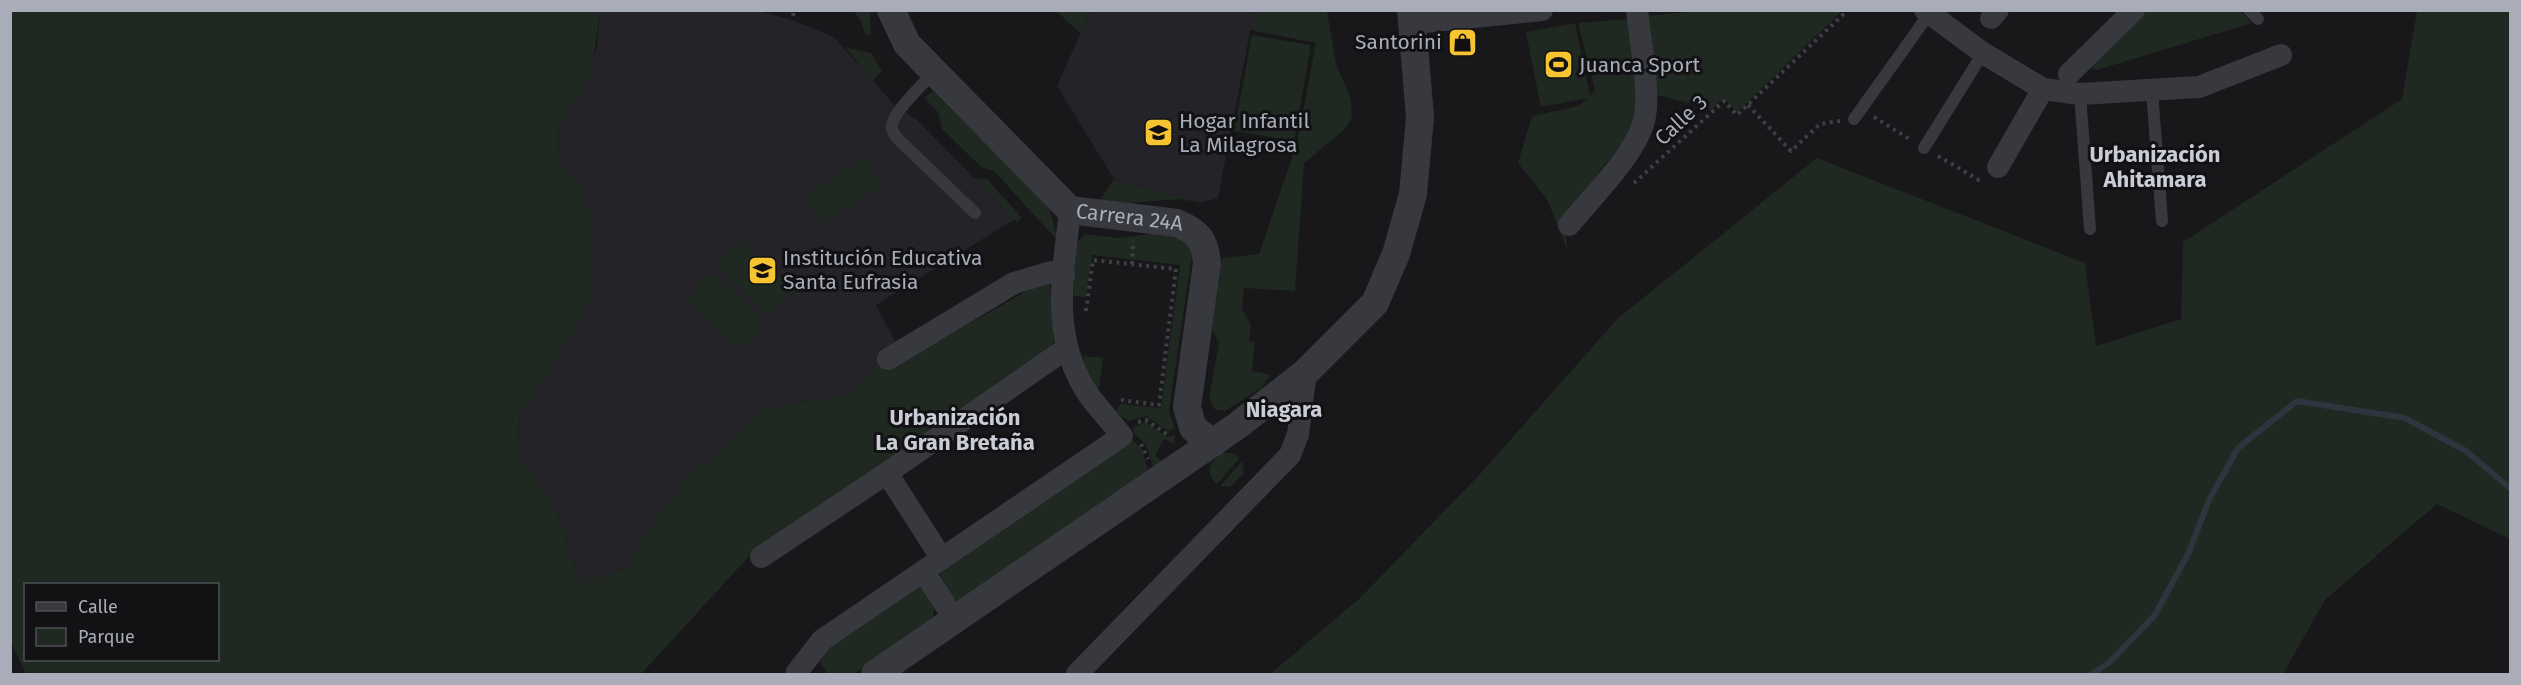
<svg xmlns="http://www.w3.org/2000/svg" width="2521" height="685" font-family="'Fira Sans',sans-serif">
<rect width="100%" height="100%" fill="#18171a"/>
<path fill="#242327" d="M 600,11 L 758,11 L 792,20 L 834,37 L 895,106 L 916,119 L 1015,219 L 876,305 L 897,345 L 854,393 L 766,409 L 650,527 L 627,566 L 612,574 L 579,584 L 563,528 L 553,503 L 516,451 L 520,417 L 593,299 L 582,190 L 561,168 L 557,126 L 582,93 L 597,47 Z
M 1090,11 L 1254,11 L 1218,198 L 1200,203 L 1114,179 L 1057,86 Z"/>
<path fill="#1f2821" fill-rule="evenodd" d="M 1712,10 L 1842,11 L 1737,112 L 1724,98 L 1712,109 L 1654,94 L 1644,16 Z
M 10,11 L 600,11 L 592,72 L 582,93 L 557,126 L 561,168 L 582,190 L 589,212 L 593,299 L 520,417 L 516,450 L 553,503 L 563,528 L 579,584 L 612,574 L 627,566 L 650,527 L 684,481 L 766,409 L 854,393 L 879,360 L 886,371 L 1044,281 L 1050,283 L 1054,342 L 1040,360 L 754,551 L 641,674 L 26,674 L 10,640 ZM 26,584 L 218,584 L 218,660 L 26,660 Z
M 854,11 L 870,11 L 871,34 L 865,35 L 862,23 Z
M 1056,11 L 1090,11 L 1080,33 Z
M 1254,11 L 1327,11 L 1336,64 L 1351,99 L 1352,118 L 1344,130 L 1304,163 L 1295,291 L 1244,288 L 1242,308 L 1251,326 L 1249,341 L 1255,342 L 1252,371 L 1271,375 L 1261,388 L 1225,411 L 1214,409 L 1209,398 L 1219,343 L 1212,330 L 1222,258 L 1259,254 L 1297,143 L 1316,43 L 1250,30 Z
M 2147,11 L 2240,11 L 2252,23 L 2097,70 L 2087,66 Z
M 2417,11 L 2510,11 L 2510,539 L 2437,504 L 2325,600 L 2283,674 L 1270,674 L 1359,599 L 1481,473 L 1618,318 L 1817,158 L 2085,263 L 2096,346 L 2181,319 L 2183,242 L 2402,99 Z
M 1628,19 L 1637,92 L 1635,120 L 1624,142 L 1602,168 L 1564,223 L 1568,252 L 1547,199 L 1518,163 L 1532,116 L 1578,106 L 1588,98 L 1541,107 L 1526,32 L 1575,23 L 1590,96 L 1595,90 L 1578,23 Z
M 1252,35 L 1311,45 L 1294,141 L 1234,131 Z
M 845,47 L 871,53 L 882,71 L 872,81 Z
M 933,91 L 1049,208 L 1057,235 L 1056,239 L 994,171 L 981,167 L 942,129 L 938,112 L 924,98 Z
M 864,156 L 883,184 L 823,225 L 804,197 Z
M 974,178 L 987,179 L 1022,218 L 1017,222 Z
M 1114,179 L 1200,203 L 1179,199 L 1117,204 L 1099,202 Z
M 1172,231 L 1190,239 L 1192,255 L 1169,411 L 1175,429 L 1168,431 L 1146,416 L 1130,421 L 1115,413 L 1120,404 L 1161,408 L 1180,265 L 1092,255 L 1086,297 L 1073,296 L 1076,244 L 1085,234 L 1119,238 Z
M 741,239 L 796,290 L 770,317 L 716,266 Z
M 711,272 L 765,322 L 740,349 L 685,299 Z
M 1083,356 L 1103,358 L 1098,395 L 1086,374 Z
M 1146,422 L 1167,437 L 1175,435 L 1174,444 L 1164,439 L 1155,456 L 1165,463 L 1154,469 L 1146,445 L 1133,433 L 1133,427 Z
M 1131,439 L 1141,447 L 1149,473 L 961,602 C 948,597 938,585 941,571 Z
M 1223,453 L 1231,453 L 1240,458 L 1217,484 C 1203,473 1211,460 1223,453 Z
M 1242,461 L 1244,473 L 1230,487 L 1220,486 Z
M 921,585 L 935,605 L 932,621 L 854,674 L 827,674 L 820,662 L 829,645 Z"/>
<g fill="none" stroke-linecap="round" stroke-linejoin="round">
<path stroke="#2d353e" stroke-width="6" d="M 2092,674 L 2109,663 L 2155,615 L 2189,552 L 2209,500 L 2238,448 L 2297,401 L 2405,418 L 2466,451 L 2510,488"/>
<path stroke="#3e4046" stroke-width="4" stroke-dasharray="3 4.5" stroke-linecap="butt" d="M 793,16 L 794,10
M 1748,105 L 1791,151 L 1820,124 L 1840,121
M 1874,117 L 1911,140
M 1938,156 L 1979,180 L 1983,178
M 1634,183 L 1724,101 L 1737,115 L 1848,10
M 1132,264 L 1133,241
M 1086,311 L 1093,260 L 1176,269 L 1159,405 L 1121,400
M 1138,422 L 1146,420 L 1168,435 L 1170,434
M 1141,444 L 1148,459"/>
<path stroke="#38393f" stroke-width="12" d="M 2249,10 L 2258,19
M 933,73 C 924,83 889,116 892,128 C 892,130 895,136 896,137 L 975,213
M 2152,91 L 2162,221
M 2080,94 L 2090,229
M 1854,119 L 1929,14
M 1924,148 L 1983,53"/>
<path stroke="#38393f" stroke-width="22" d="M 1925,10 L 1983,53 L 2043,89 L 2080,94 L 2199,87 L 2281,55
M 1991,18 L 1998,10
M 1414,23 L 1542,10
M 2069,74 L 2134,10
M 1998,167 L 2043,89
M 1569,225 C 1592,197 1635,155 1644,121 C 1651,93 1640,41 1637,10
M 888,359 L 1014,283 L 1051,272 L 1064,275
M 887,473 L 942,559
M 761,557 L 887,473 L 1067,348
M 924,572 L 955,620
M 797,672 L 822,640 L 1122,436 C 1112,423 1100,410 1090,397 C 1049,338 1063,276 1070,210
M 1077,674 L 1290,455 L 1298,434 L 1306,372"/>
<g stroke="#38393f" stroke-width="28">
<path id="s1" d="M 891,10 L 907,44 L 1070,210 L 1177,223 C 1198,232 1205,240 1207,263 L 1187,407 L 1193,428 L 1213,443"/>
<path d="M 875,674 L 1237,426 L 1306,372 L 1375,303 L 1396,254 L 1413,194 L 1420,117 L 1411,10"/>
</g>
</g>
<defs>
<symbol id="shop-square" viewBox="-11 -11 22 22"><rect x="-9" y="-9" width="18" height="18" rx="4" fill="#f7c431" stroke="#121215"/><path d="M-5-2.5h2.3a2.7 3.5 0 0 1 5.4 0H5L5.5 6h-11ZM-1.5-2.5h3a1.5 2.3 0 0 0-3 0Z" fill="#111"/></symbol>
<symbol id="stadium-square" viewBox="-11 -11 22 22"><rect x="-9" y="-9" width="18" height="18" rx="4" fill="#f7c431" stroke="#121215"/><path d="M0-5a6.5 5 0 1 0 0 10a6.5 5 0 1 0 0-10ZM-3.5-1.8h7v3.6h-7Z" fill="#111"/></symbol>
<symbol id="school-square" viewBox="-11 -11 22 22"><rect x="-9" y="-9" width="18" height="18" rx="4" fill="#f7c431" stroke="#121215"/><path d="M0-5L7-2L0 1L-7-2ZM-4 1L0 2.5L4 1V4Q0 6-4 4Z" fill="#111"/></symbol>
<symbol id="university-square" viewBox="-11 -11 22 22"><rect x="-9" y="-9" width="18" height="18" rx="4" fill="#f7c431" stroke="#121215"/><path d="M0-5L7-2L0 1L-7-2ZM-4 1L0 2.5L4 1V4Q0 6-4 4Z" fill="#111"/></symbol>
</defs>
<g fill-rule="evenodd">
<use href="#shop-square" x="1446" y="26" width="33" height="33"/>
<use href="#stadium-square" x="1542" y="48" width="33" height="33"/>
<use href="#school-square" x="1142" y="116" width="33" height="33"/>
<use href="#university-square" x="746" y="254" width="33" height="33"/>
</g>
<g text-anchor="middle" dominant-baseline="central" stroke-width="6" stroke-linejoin="round" paint-order="stroke">
<g font-size="21" fill="#a9adba" stroke="#121215" text-anchor="start">
<text x="1442" y="42" text-anchor="end">Santorini</text>
<text x="1579" y="65">Juanca Sport</text>
<text x="1179" y="121">Hogar Infantil<tspan x="1179" dy="24">La Milagrosa</tspan></text>
<text x="783" y="258">Institución Educativa<tspan x="783" dy="24">Santa Eufrasia</tspan></text>
</g>
<g font-size="21" fill="#a9adba" stroke="#121215">
<text transform="translate(1681 120) rotate(-43)">Calle 3</text>
<text stroke="none"><textPath href="#s1" startOffset="330">Carrera 24A</textPath></text>
</g>
<g font-size="22" font-weight="bold" fill="#caccd6" stroke="#121215">
<text x="2155" y="154">Urbanización<tspan x="2155" dy="25">Ahitamara</tspan></text>
<text x="1284" y="409">Niagara</text>
<text x="955" y="417">Urbanización<tspan x="955" dy="25">La Gran Bretaña</tspan></text>
</g>
</g>
<rect width="2521" height="685" fill="none" stroke="#a9adba" stroke-width="24"/>
<rect x="24" y="583" width="195" height="78" fill="#121215" stroke="#4e5057" stroke-width="1.5"/>
<rect x="36" y="602" width="30" height="9" fill="#38393f" stroke="#4e5057" stroke-width="1.5"/>
<text x="78" y="613" font-size="18" fill="#a9adba">Calle</text>
<rect x="36" y="628" width="30" height="18" fill="#1f2821" stroke="#4e5057" stroke-width="1.5"/>
<text x="78" y="643" font-size="18" fill="#a9adba">Parque</text>
</svg>
